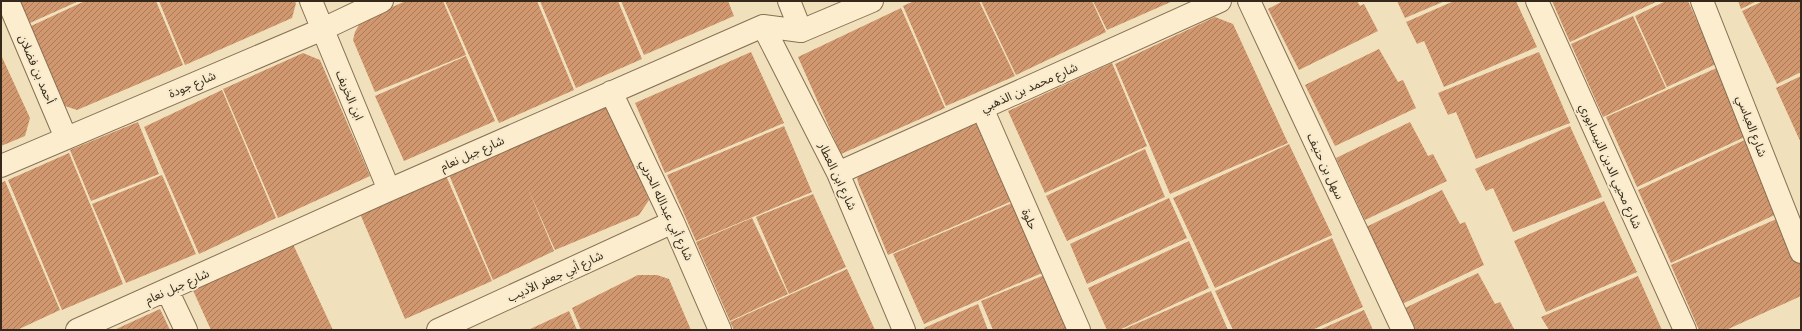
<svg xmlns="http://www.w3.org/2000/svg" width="1802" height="331" font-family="Lora,'Noto Sans Arabic',serif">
<defs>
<pattern id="building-hatch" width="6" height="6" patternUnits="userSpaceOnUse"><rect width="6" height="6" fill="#d1976e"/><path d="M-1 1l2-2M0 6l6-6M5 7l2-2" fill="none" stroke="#aa7b5a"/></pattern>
</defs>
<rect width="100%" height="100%" fill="#f0e0bb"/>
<path fill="url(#building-hatch)" d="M 20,1 L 79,1 L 30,23 Z
M 85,1 L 156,1 L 183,65 L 77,110 L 65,106 L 31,26 Z
M 159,1 L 294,1 L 296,3 L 292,18 L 185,65 Z
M 406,1 L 443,1 L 466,55 L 375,92 L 353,40 L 355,32 L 360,23 L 367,18 Z
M 445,1 L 537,1 L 574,90 L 499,123 Z
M 540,1 L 618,1 L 642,59 L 576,88 Z
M 621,1 L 728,1 L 734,16 L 644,55 Z
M 914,1 L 979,1 L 1015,76 L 946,106 L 903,6 Z
M 981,1 L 1092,1 L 1106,32 L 1016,75 Z
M 1093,1 L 1173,1 L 1107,30 Z
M 1283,1 L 1357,1 L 1360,6 L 1364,4 L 1378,31 L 1299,70 L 1268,9 Z
M 1397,1 L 1445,1 L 1405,18 Z
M 1454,1 L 1516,1 L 1537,47 L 1444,87 L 1424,41 L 1417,44 L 1406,22 Z
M 1552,1 L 1658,1 L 1570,42 Z
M 1666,1 L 1688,1 L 1716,64 L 1667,87 L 1635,16 Z
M 1738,1 L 1757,1 L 1741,9 Z
M 1763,1 L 1801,1 L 1801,72 L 1777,84 L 1742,11 Z
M 901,8 L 945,108 L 841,154 L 798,57 Z
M 1633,16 L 1666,88 L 1603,117 L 1571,44 Z
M 1215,17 L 1233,24 L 1288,143 L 1170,194 L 1115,64 Z
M 1379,49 L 1398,82 L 1403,80 L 1416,108 L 1335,146 L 1305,85 Z
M 751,52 L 784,123 L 665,173 L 635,103 Z
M 1539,52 L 1570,123 L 1476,159 L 1456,112 L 1448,115 L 1438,93 Z
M 303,53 L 320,60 L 370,176 L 278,218 L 223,89 Z
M 1,55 L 30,118 L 25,136 L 1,146 Z
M 466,56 L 495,121 L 404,161 L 375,96 Z
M 1112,63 L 1147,146 L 1045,193 L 1008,111 Z
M 1719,67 L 1749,135 L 1637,187 L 1606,117 Z
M 1801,76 L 1801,143 L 1776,88 Z
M 222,90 L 276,218 L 199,254 L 144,127 Z
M 605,106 L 611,111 L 649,200 L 639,215 L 555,250 L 527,186 L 554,251 L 493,280 L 447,170 Z
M 968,120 L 980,125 L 1012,201 L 888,255 L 859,185 L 857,178 L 862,172 Z
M 138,122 L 159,174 L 91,201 L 70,150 Z
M 1410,122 L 1428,156 L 1433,154 L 1447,181 L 1365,220 L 1336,158 Z
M 784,126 L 812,192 L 696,241 L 667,175 Z
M 1570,126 L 1602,197 L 1513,232 L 1493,188 L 1486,191 L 1475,169 Z
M 1751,137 L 1781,212 L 1671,263 L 1638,190 Z
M 1289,144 L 1332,235 L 1215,288 L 1173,198 Z
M 1145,149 L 1165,197 L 1067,241 L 1046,196 Z
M 69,153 L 123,284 L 62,310 L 8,180 Z
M 444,171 L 492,281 L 405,319 L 358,209 Z
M 162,175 L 196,254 L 126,283 L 92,204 Z
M 5,181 L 60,310 L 17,330 L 1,330 L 1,183 Z
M 1442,190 L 1460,224 L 1465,222 L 1484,265 L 1400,305 L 1364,228 Z
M 813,194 L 846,267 L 789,294 L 756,217 Z
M 1169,198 L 1187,238 L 1087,284 L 1070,244 Z
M 1604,201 L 1637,272 L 1546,312 L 1514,241 Z
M 1012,203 L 1042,273 L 924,324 L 893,254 Z
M 1781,217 L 1801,263 L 1801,296 L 1726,330 L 1699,330 L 1671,265 Z
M 752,218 L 788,294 L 730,321 L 696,242 Z
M 1332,238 L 1363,307 L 1312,330 L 1233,330 L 1215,291 Z
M 291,240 L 333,330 L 211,330 L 191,286 Z
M 1189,241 L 1209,288 L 1119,330 L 1107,330 L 1088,288 Z
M 847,269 L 875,330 L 734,330 L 730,322 Z
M 1478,273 L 1495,304 L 1500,302 L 1514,329 L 1415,330 L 1405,308 Z
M 1047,274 L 1068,330 L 993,330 L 981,301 Z
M 638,275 L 657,275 L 669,279 L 691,330 L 581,330 L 572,308 Z
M 1638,276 L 1662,330 L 1549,330 L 1541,317 Z
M 1211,291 L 1228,330 L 1122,330 Z
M 978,304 L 988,330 L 925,330 L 924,328 Z
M 160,309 L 170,330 L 114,330 Z
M 1364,310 L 1373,330 L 1319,330 Z
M 569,311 L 577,330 L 528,330 Z"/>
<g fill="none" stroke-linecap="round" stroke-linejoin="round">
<defs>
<path id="street" d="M 8,1 L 66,138
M 311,1 L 389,190
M 789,1 L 801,31
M 1249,1 L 1403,330
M 1537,1 L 1685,330
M 1702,1 L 1801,252
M 763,26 L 838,173 L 904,330
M 611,92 L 673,222 L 720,330
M 982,108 L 1079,330
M 1,166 L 323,29 L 382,1
M 838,173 L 1220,1
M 167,290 L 186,330
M 77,330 L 389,190 L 763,26 L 801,31 L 872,1
M 438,330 L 673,222"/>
</defs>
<use href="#street" stroke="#887054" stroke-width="24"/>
<use href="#street" stroke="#fbedce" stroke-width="22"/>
</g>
<g text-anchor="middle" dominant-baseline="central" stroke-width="4" stroke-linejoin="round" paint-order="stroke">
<g font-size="12" fill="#36281a" stroke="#f7eacb">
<text transform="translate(37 69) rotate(67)">أحمد بن فضلان</text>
<text transform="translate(192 84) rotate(-23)">شارع جودة</text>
<text transform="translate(1029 87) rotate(-24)">شارع محمد بن الذهبي</text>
<text transform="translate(350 95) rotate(67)">ابن الخريف</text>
<text transform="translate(1752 126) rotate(69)">شارع العباسي</text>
<text transform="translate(472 153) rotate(-24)">شارع جبل نعام</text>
<text transform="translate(1326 166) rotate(65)">سهل بن حنيف</text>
<text transform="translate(1611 166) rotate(66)">شارع محيي الدين النيسابوري</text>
<text transform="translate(838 176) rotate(65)">شارع ابن العطار</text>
<text transform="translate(667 210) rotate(65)">شارع أبي عبدالله الحربي</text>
<text transform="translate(1030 219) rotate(66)">حلوة</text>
<text transform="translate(555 276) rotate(-25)">شارع أبي جعفر الأديب</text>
<text transform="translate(177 286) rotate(-24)">شارع جبل نعام</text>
</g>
</g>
<rect width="1802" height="331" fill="none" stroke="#36281a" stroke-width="4"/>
</svg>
